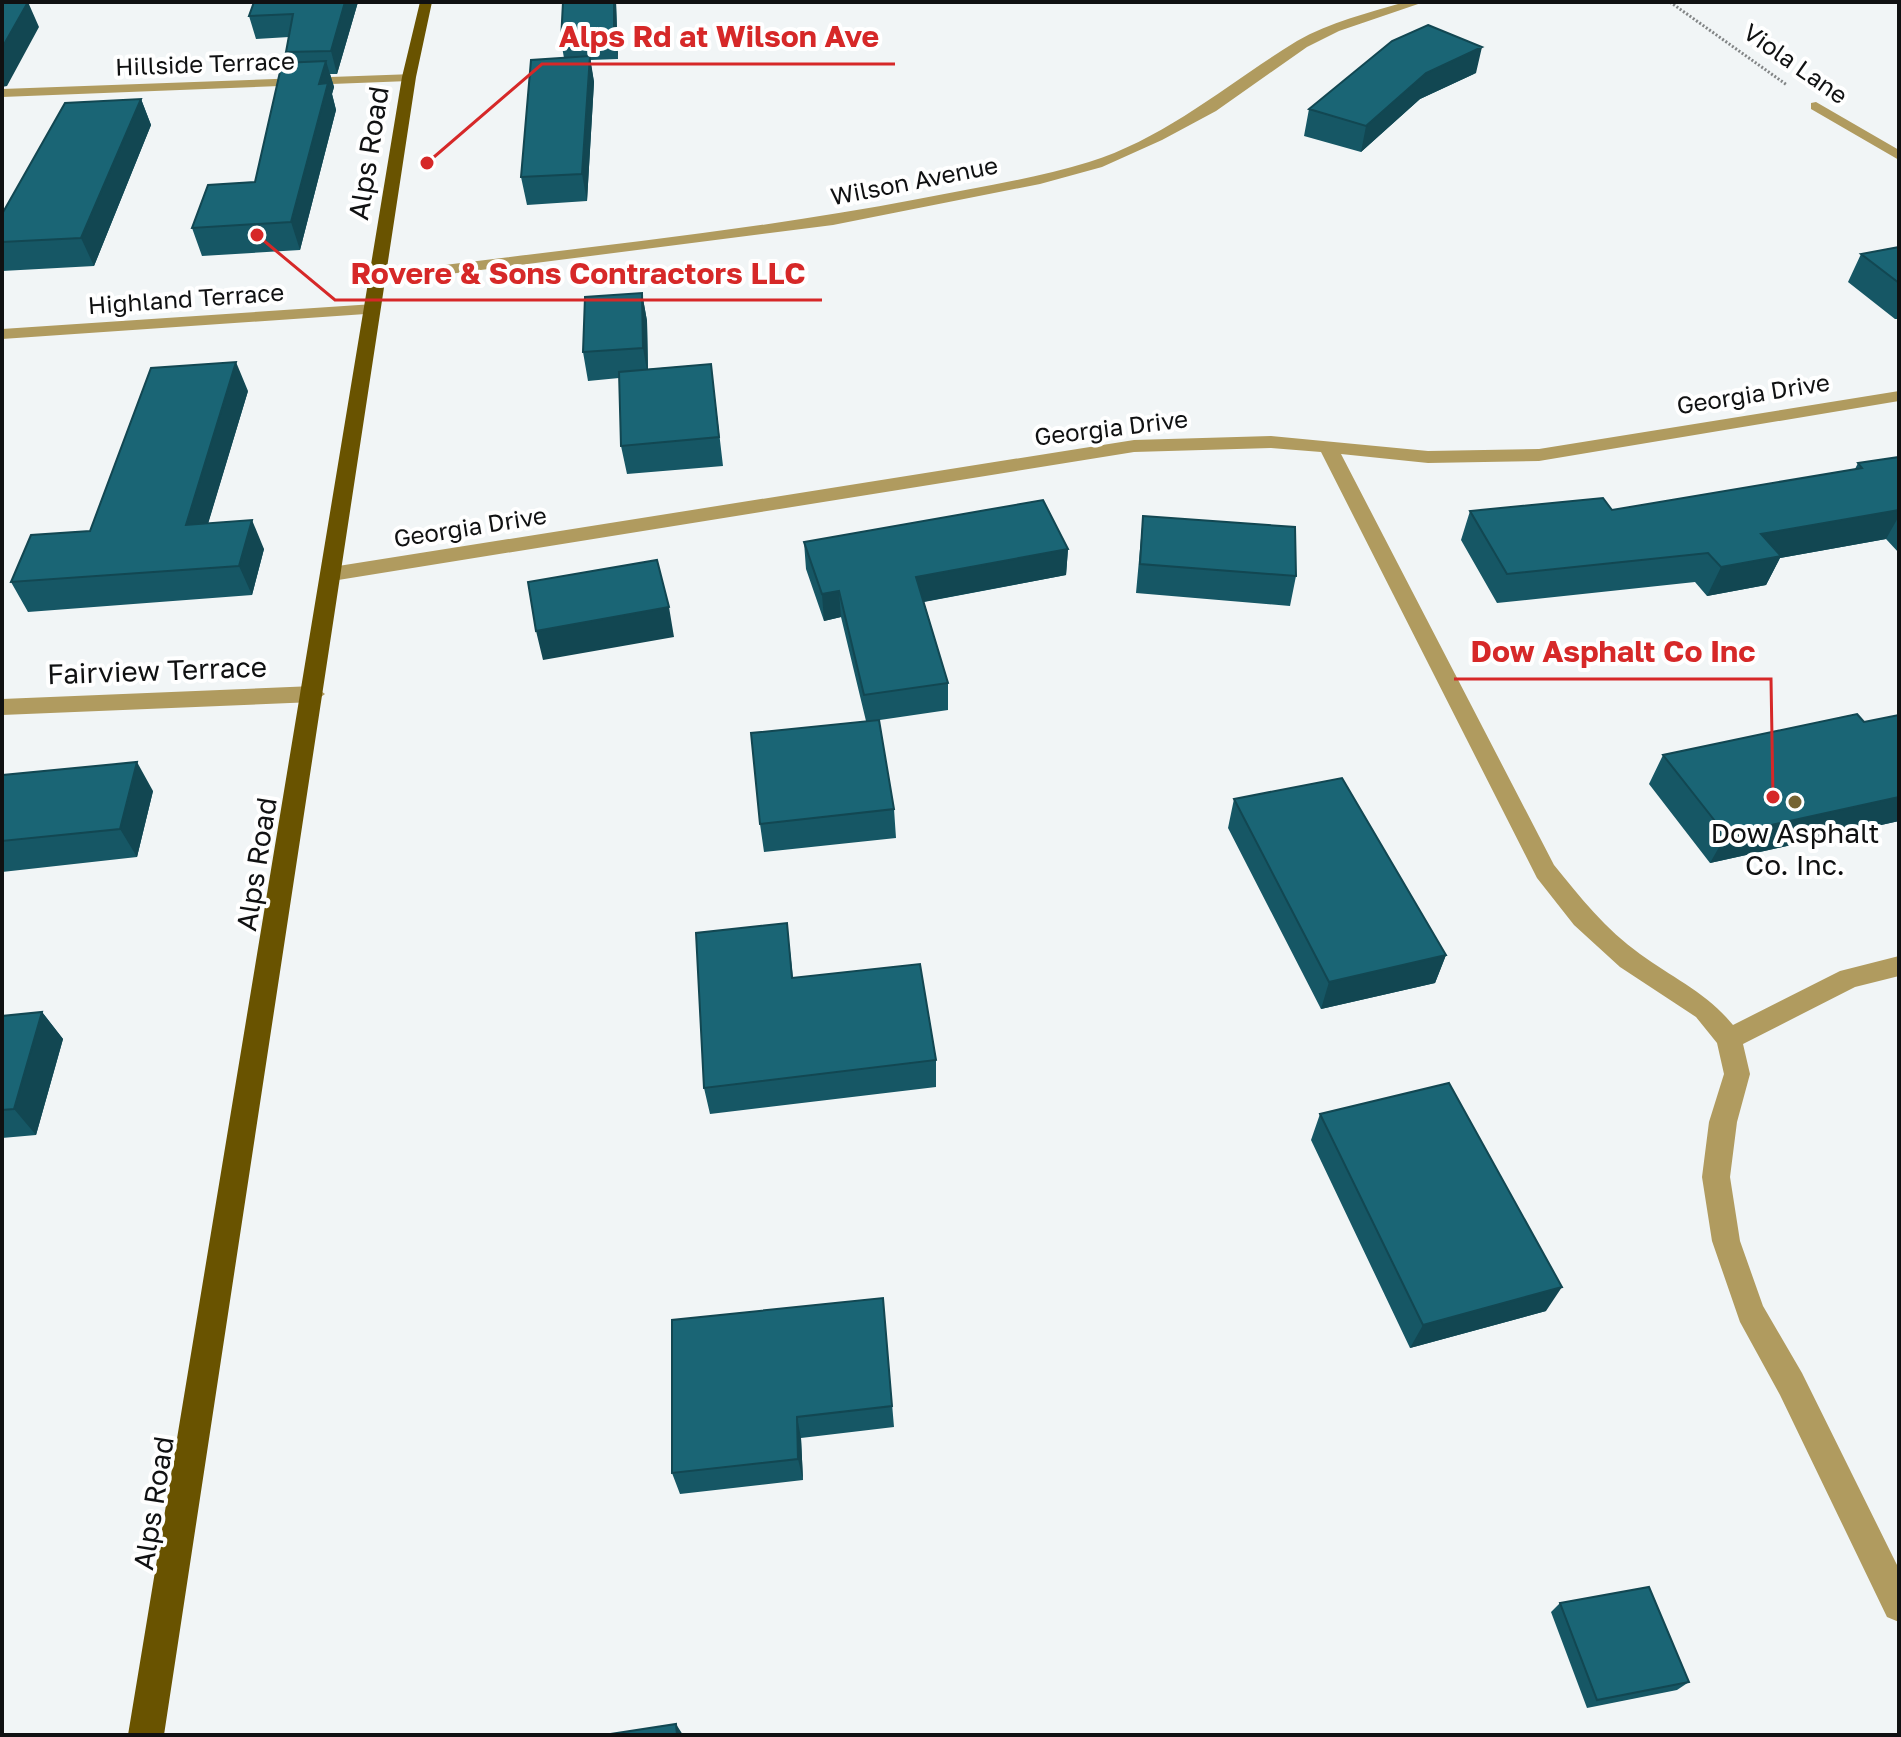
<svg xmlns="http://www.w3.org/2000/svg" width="1901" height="1737" font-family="'Golos Text',sans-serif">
<rect width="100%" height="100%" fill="#f1f5f6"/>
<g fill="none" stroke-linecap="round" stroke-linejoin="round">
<path stroke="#828586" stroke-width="3" stroke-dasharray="2 2" stroke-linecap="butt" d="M 1670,2 L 1787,85"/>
<path fill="#b09b5f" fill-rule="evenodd" d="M 1405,2 L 1424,2 L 1339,31 L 1307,47 L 1216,111 L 1162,140 L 1102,167 L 1040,184 L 833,225 L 379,283 L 371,278 L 379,273 C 558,250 740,233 918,199 C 975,188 1033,179 1089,162 C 1168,137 1228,83 1297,41 C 1330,22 1368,13 1405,2 Z
M 414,74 L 414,80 L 409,81 L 2,97 L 2,89 Z
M 1816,102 L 1899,150 L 1899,160 L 1811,109 L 1811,103 Z
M 374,304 L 380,305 L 380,313 L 2,339 L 2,329 Z
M 1899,391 L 1899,401 L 1539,461 L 1428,463 L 1341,454 L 1554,865 C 1580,897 1606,930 1640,954 C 1673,978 1707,993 1733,1025 L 1840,971 L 1899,956 L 1899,976 L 1855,987 L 1743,1044 L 1750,1074 L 1737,1122 L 1730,1177 L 1740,1241 L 1763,1306 L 1802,1373 L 1899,1569 L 1899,1622 L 1887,1617 L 1780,1395 L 1740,1322 L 1712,1241 L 1702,1177 L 1709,1122 L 1724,1074 L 1717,1043 L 1696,1017 L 1620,967 L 1574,925 L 1537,878 L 1321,452 L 1271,448 L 1134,452 L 332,581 L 322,574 L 332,567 L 1134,440 L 1271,436 L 1428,451 L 1539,449 Z
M 314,686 L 325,694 L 314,702 L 2,715 L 2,699 Z"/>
<path fill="#695300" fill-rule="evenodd" d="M 420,2 L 432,2 L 416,77 L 164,1735 L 128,1735 L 402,77 Z"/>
</g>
<path fill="#165765" d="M 254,2 L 358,2 L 337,74 L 330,74 L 334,87 L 332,94 L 336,110 L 300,250 L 202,256 L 192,228 L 255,182 L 289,62 L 286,52 L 289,37 L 256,39 L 249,16 Z
M 563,2 L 616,2 L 618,59 L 590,60 L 594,82 L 587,201 L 527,205 L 521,177 L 564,58 L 561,41 Z
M 1476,73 L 1420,99 L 1361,152 L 1304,136 L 1309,109 Z
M 141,99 L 151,125 L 94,266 L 2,271 L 2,214 Z
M 1899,247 L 1899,319 L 1895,319 L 1848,282 L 1861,254 Z
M 642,293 L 647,321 L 648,369 L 711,364 L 723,466 L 627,474 L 621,446 L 619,378 L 588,381 L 583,352 Z
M 248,391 L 208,523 L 264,549 L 252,595 L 28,612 L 11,582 L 90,531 Z
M 1899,457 L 1899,553 L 1886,539 L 1780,558 L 1766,585 L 1707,596 L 1695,582 L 1497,603 L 1461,540 L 1470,511 L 1612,510 L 1855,469 L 1858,463 Z
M 1143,516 L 1296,576 L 1290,606 L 1136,593 Z
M 804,542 L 1068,549 L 1066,575 L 924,602 L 948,683 L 948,710 L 873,721 L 894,809 L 896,838 L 764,852 L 760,824 L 866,721 L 841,617 L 824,621 L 806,569 Z
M 1899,715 L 1899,821 L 1710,863 L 1649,784 L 1663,755 L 1864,722 Z
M 2,779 L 153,791 L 137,857 L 2,872 Z
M 1234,799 L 1446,955 L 1435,983 L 1321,1009 L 1228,828 Z
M 790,951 L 793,978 L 936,1060 L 936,1087 L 710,1114 L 704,1088 Z
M 42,1012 L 63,1039 L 36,1135 L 2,1138 L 2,1016 Z
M 1320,1114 L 1546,1311 L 1410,1348 L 1311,1140 Z
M 883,1298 L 894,1427 L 801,1438 L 803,1480 L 680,1494 L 672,1473 Z
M 1560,1603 L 1689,1682 L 1677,1690 L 1587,1708 L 1551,1612 Z"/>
<path fill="#124752" d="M 28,2 L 39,27 L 7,86 L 2,87 L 2,48 Z
M 345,2 L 358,2 L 337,74 L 331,51 Z
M 614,2 L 616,2 L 618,59 L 614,38 Z
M 1482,47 L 1476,73 L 1420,99 L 1361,152 L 1366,126 L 1426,73 Z
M 590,56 L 594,82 L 587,201 L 582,174 Z
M 326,61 L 334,87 L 332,94 L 336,110 L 300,250 L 291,222 L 319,84 Z
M 141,99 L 151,125 L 94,266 L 81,238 Z
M 642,293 L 647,321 L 648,376 L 643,348 Z
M 236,362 L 248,391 L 199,554 L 186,525 Z
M 1899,510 L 1899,516 L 1886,539 L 1780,558 L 1766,585 L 1707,596 L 1721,567 L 1761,534 Z
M 252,520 L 264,549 L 252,595 L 239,566 Z
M 1068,549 L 1066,575 L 917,603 L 916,577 Z
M 839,591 L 841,617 L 824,621 L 822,594 Z
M 669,607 L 674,637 L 543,660 L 536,631 Z
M 137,762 L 153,791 L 137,857 L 120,829 Z
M 1899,797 L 1899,821 L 1710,863 L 1726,835 Z
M 1446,955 L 1435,983 L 1321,1009 L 1329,982 Z
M 42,1012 L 63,1039 L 36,1135 L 14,1109 Z
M 1562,1287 L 1546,1311 L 1410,1348 L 1423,1325 Z
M 797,1417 L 801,1438 L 803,1480 L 798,1459 Z
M 676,1724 L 683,1735 L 677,1735 Z"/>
<path fill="#1a6575" stroke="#124752" stroke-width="2" d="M 2,2 L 28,2 L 2,48 Z
M 254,2 L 345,2 L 331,51 L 286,52 L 293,14 L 249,16 Z
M 563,2 L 614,2 L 614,38 L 561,41 Z
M 1428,25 L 1482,47 L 1426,73 L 1366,126 L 1309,109 L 1392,41 Z
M 590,56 L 582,174 L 521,177 L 531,60 Z
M 326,61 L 319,84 L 328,83 L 291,222 L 192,228 L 208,185 L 255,182 L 282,63 Z
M 141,99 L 81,238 L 2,242 L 2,214 L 65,103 Z
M 1899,247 L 1899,283 L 1861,254 Z
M 642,293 L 643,348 L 583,352 L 585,297 Z
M 236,362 L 186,525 L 252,520 L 239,566 L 11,582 L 31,535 L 90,531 L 151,368 Z
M 711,364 L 719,437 L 621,446 L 619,372 Z
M 1899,457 L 1899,510 L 1761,534 L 1781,556 L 1721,567 L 1708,553 L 1507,574 L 1470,511 L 1603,498 L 1612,510 L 1862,468 L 1858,463 Z
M 1043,500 L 1068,549 L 916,577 L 948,683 L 864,695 L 839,591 L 822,594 L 804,542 Z
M 1143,516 L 1295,527 L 1296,576 L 1140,564 Z
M 657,560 L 669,607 L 536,631 L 528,582 Z
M 1857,714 L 1864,722 L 1899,715 L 1899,797 L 1726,835 L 1663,755 Z
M 879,720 L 894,809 L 760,824 L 751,733 Z
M 137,762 L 120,829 L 2,841 L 2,779 L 3,775 Z
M 1342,778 L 1446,955 L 1329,982 L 1234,799 Z
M 787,923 L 792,978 L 920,964 L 936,1060 L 704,1088 L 696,933 Z
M 42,1012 L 14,1109 L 2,1110 L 2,1016 Z
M 1449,1083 L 1562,1287 L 1423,1325 L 1320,1114 Z
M 883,1298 L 892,1406 L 797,1417 L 798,1459 L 672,1473 L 672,1320 Z
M 1649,1587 L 1689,1682 L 1597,1700 L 1560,1603 Z
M 676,1724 L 677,1735 L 604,1735 Z"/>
<circle fill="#756332" stroke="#fff" stroke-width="3" cx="1795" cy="802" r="8"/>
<g text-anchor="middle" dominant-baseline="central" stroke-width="8" stroke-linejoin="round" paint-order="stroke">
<g font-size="24" fill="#101112" stroke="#fff">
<text transform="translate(205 63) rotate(-2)">Hillside Terrace</text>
<text transform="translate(1796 63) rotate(35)">Viola Lane</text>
<text transform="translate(914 180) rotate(-11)">Wilson Avenue</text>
<text transform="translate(186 298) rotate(-4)">Highland Terrace</text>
<text transform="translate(1753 393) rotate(-9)">Georgia Drive</text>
<text transform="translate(1111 427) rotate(-7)">Georgia Drive</text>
<text transform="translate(470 526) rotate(-9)">Georgia Drive</text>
</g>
<g font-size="28" fill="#101112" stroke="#fff">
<text transform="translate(368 153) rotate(-81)">Alps Road</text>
<text transform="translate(157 670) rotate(-2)">Fairview Terrace</text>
<text transform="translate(256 864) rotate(-81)">Alps Road</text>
<text transform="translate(153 1503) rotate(-81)">Alps Road</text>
</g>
<g font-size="28" fill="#101112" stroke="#fff">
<text x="1795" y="832">Dow Asphalt<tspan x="1795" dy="32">Co. Inc.</tspan></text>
</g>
</g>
<path fill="none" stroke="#d62828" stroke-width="3" d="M427 163L542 64H895M257 235L335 300H822M1773 797L1771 679H1454"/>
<g fill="#d62828" stroke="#fff" stroke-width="3">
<circle cx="427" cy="163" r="8"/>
<circle cx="257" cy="235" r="8"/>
<circle cx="1773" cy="797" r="8"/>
</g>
<g font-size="30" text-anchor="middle" font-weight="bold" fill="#d62828" stroke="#fff" stroke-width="8" stroke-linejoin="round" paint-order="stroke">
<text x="719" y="47">Alps Rd at Wilson Ave</text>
<text x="578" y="284">Rovere &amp; Sons Contractors LLC</text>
<text x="1613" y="662">Dow Asphalt Co Inc</text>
</g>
<rect width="1901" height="1737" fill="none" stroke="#101112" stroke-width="8"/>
</svg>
